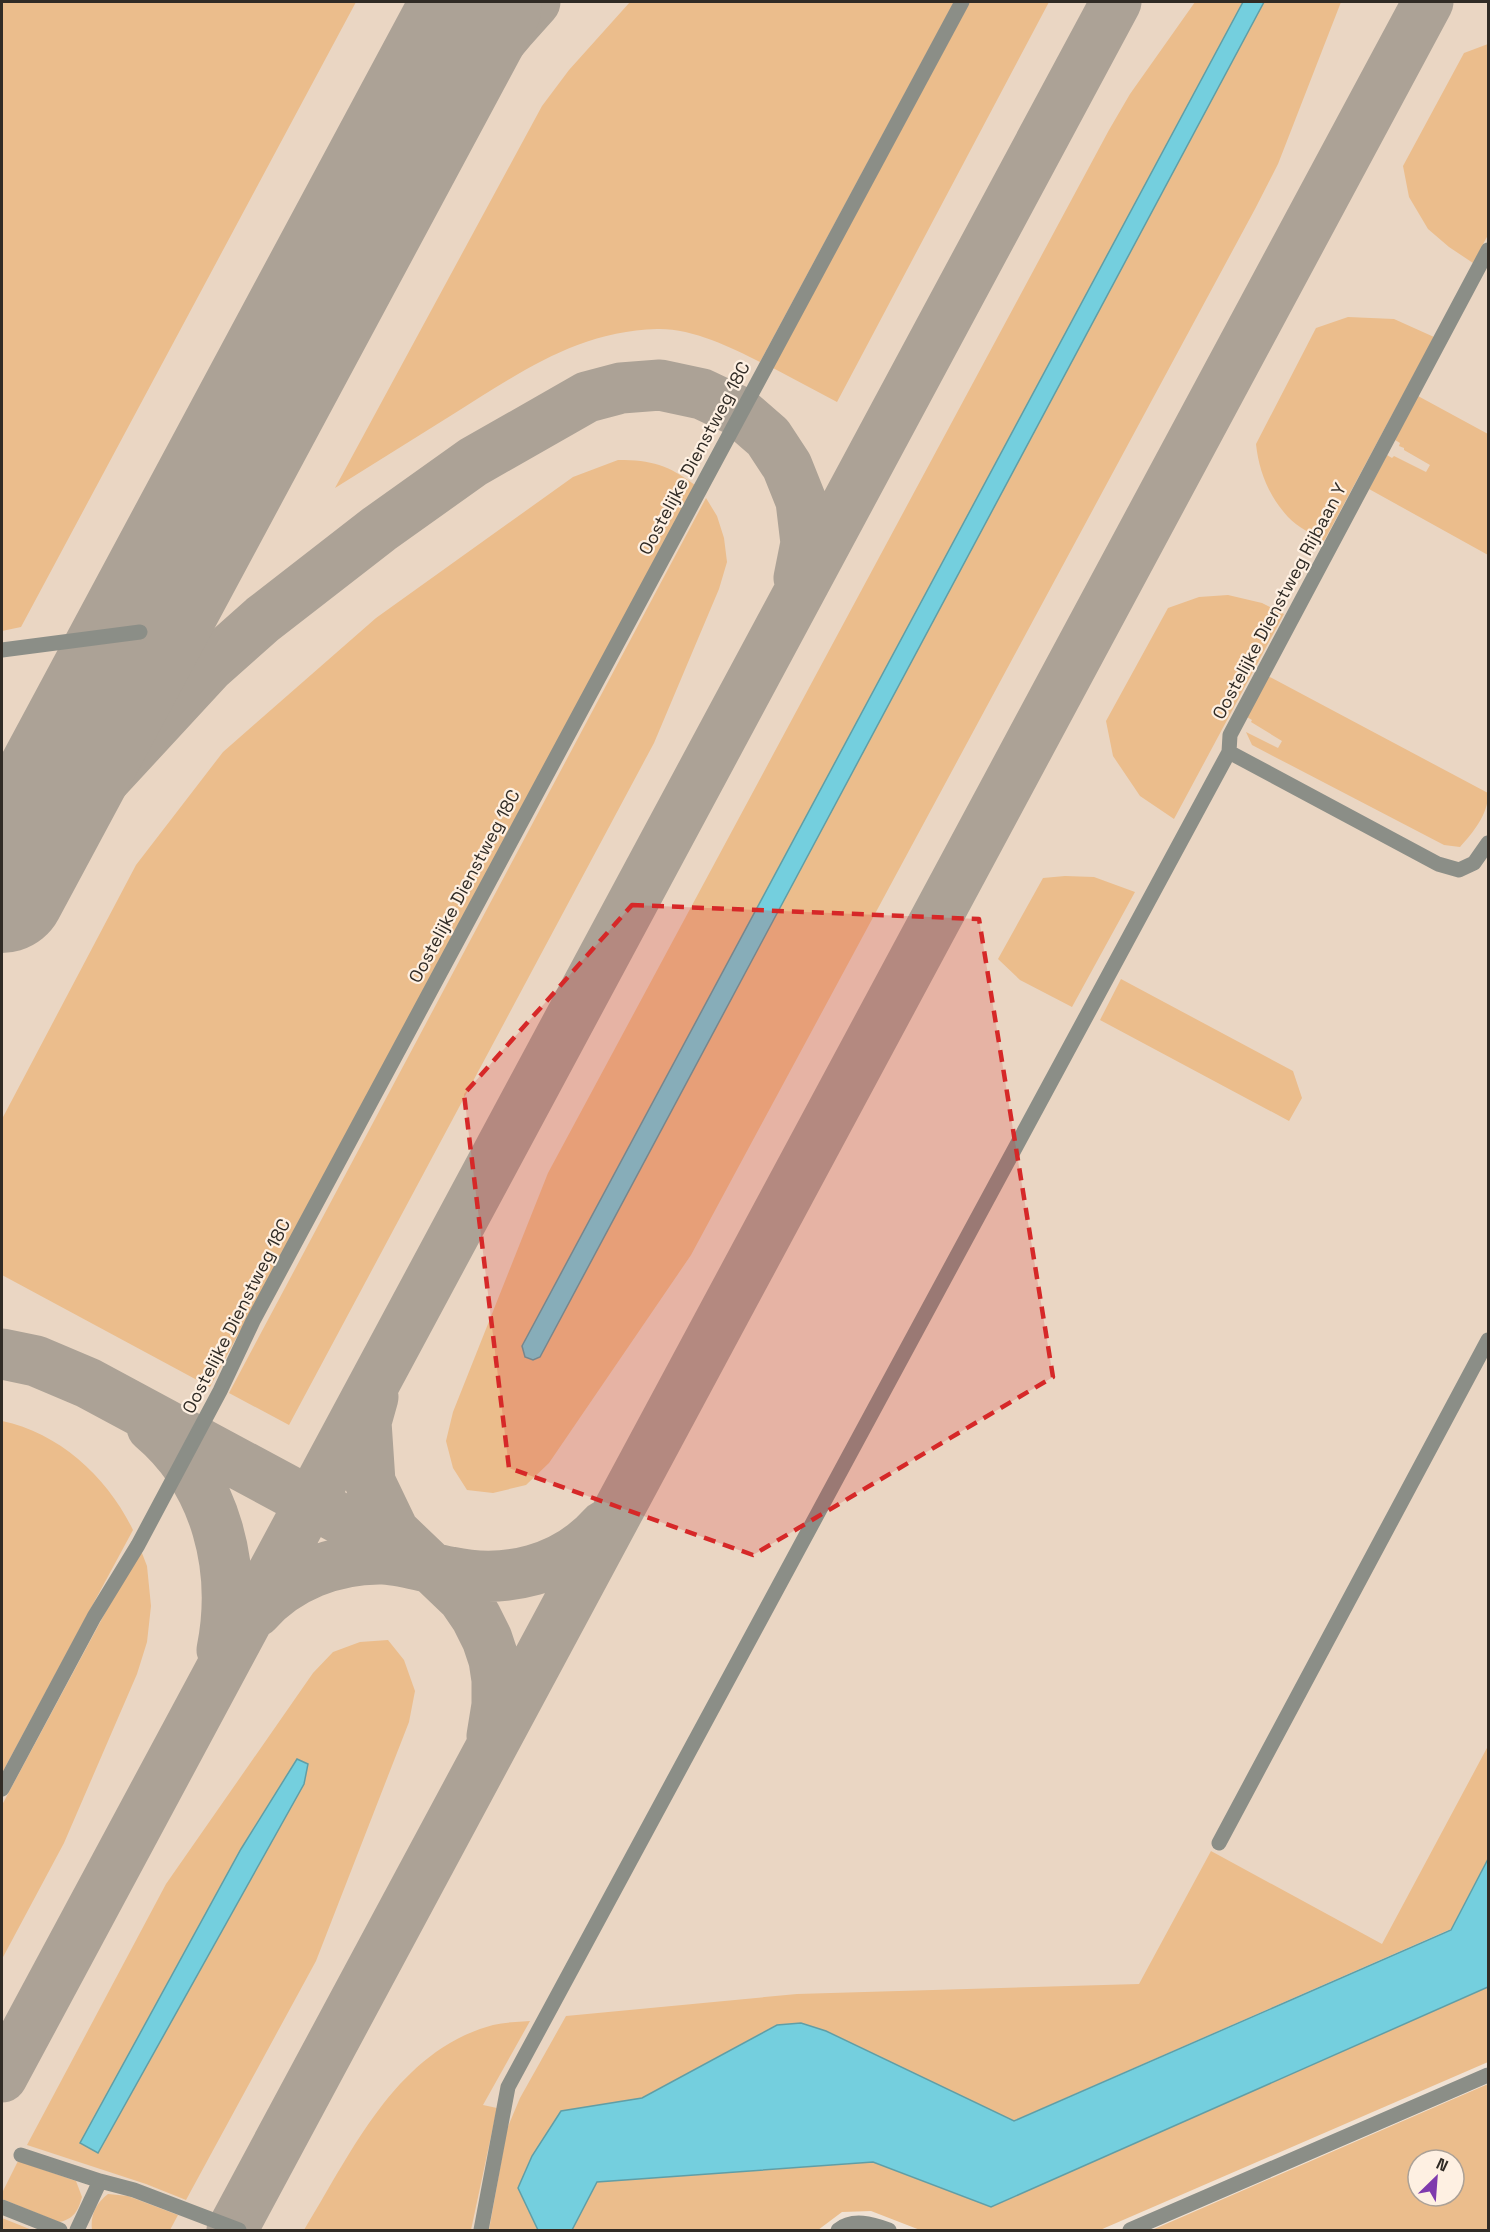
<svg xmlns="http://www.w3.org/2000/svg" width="1490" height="2232" font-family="'Space Grotesk',sans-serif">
<rect width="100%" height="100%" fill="#f0e2d4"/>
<path fill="#ead6c3" d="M 2,2 L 1488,2 L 1488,1859 L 1451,1929 L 518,2188 L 538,2230 L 2,2230 Z"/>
<path fill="#ebbd8c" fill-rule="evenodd" d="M 3,2 L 356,2 L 21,627 L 2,631 L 2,5 Z
M 630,2 L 954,2 L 760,362 C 731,347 691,328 657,329 C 578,331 519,373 455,413 C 415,438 375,463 335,488 L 542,106 L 569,70 Z
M 970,2 L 1049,2 L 837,402 L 773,368 Z
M 1195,2 L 1341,2 L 1278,164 L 1255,209 L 691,1255 L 549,1463 L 526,1485 L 493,1493 L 467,1490 L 453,1468 L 446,1441 L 453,1412 L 548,1173 L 1109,130 L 1130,94 Z
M 1488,44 L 1488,235 L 1473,263 L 1449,247 L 1428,229 L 1409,197 L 1403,166 L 1464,53 Z
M 1348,317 L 1394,319 L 1434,337 L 1324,541 C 1313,534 1297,527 1288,517 C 1269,496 1259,472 1256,444 L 1316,328 Z
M 1418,396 L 1488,434 L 1488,555 L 1369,489 L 1387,455 L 1392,458 L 1394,456 L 1426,472 L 1430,465 L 1404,450 L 1404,448 L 1399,446 L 1400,443 L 1395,440 Z
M 618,460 C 652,460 668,465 695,485 L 210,1387 L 2,1275 L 2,1119 L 136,865 L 223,752 L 376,618 L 573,477 Z
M 706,498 L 717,516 L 724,538 L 727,562 L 719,589 L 654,743 L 289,1425 L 229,1393 Z
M 1228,595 L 1262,603 L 1284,614 L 1174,819 L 1140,796 L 1113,756 L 1106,721 L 1168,608 L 1199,597 Z
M 1268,676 L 1488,793 C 1489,813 1473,833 1460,847 L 1444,845 L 1252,745 L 1246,732 L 1278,748 L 1282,741 L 1251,722 L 1252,720 L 1247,717 Z
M 1065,876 L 1094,877 L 1135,892 L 1072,1007 L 1020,980 L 998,959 L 1043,878 Z
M 1121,979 L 1293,1071 L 1302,1098 L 1289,1121 L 1100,1020 Z
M 2,1421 C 60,1433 108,1478 133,1530 L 2,1773 Z
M 140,1548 L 147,1566 L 151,1606 L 147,1642 L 137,1674 L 64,1843 L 2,1959 L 2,1805 Z
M 388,1640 L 404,1660 L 415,1691 L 409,1722 L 316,1961 L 186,2200 L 146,2184 L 27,2145 L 166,1884 L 313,1673 L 333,1652 L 360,1642 Z
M 1488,1746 L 1488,1859 L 1451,1929 L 1013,2121 L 826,2031 L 776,2025 L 642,2098 L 561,2111 L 518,2188 L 538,2230 L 489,2230 L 507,2129 L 520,2098 L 566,2016 L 797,1994 L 1139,1984 L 1211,1851 L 1382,1944 Z
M 1488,1987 L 1488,2062 L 1100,2230 L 920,2230 L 871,2211 L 842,2212 L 818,2230 L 572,2230 L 597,2182 L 873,2162 L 991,2207 Z
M 530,2021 L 483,2105 L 497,2108 L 471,2230 L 304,2230 C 352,2152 396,2051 493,2025 C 505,2022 518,2022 530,2021 Z
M 1488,2084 L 1488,2230 L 1152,2230 ZM 1418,2160 L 1454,2160 L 1454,2196 L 1418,2196 Z
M 18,2161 L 76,2181 L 82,2197 C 78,2211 74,2219 59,2222 L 2,2199 L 2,2193 Z
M 108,2194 L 128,2196 L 178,2215 L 170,2230 L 92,2230 C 90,2216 96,2203 108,2194 Z
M 2,2218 L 32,2230 L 2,2230 Z"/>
<path fill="#74cfde" stroke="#609ea6" stroke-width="1.5" d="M 1243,2 L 1264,2 L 540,1357 L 533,1360 L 525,1357 L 522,1346 Z
M 297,1759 L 308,1764 L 304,1784 L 98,2153 L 80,2143 L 241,1849 Z
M 1488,1859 L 1488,1987 L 991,2207 L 873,2162 L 597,2182 L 572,2230 L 538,2230 L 518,2188 L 532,2156 L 561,2111 L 642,2098 L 777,2025 L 801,2023 L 826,2031 L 1014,2121 L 1451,1930 Z"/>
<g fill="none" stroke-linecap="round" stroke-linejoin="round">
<path stroke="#aca296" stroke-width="51" d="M 322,292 C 387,190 453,91 535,2
M 2,915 L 23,881 L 87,799 L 209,667 L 263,619 L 379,529 L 473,462 L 587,397 L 621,388 L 660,385 L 702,394 L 738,411 L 768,437 L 787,466 L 801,501 L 806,543 L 799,578
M 2,1354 L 36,1361 L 88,1383 L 432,1568
M 373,1397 L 366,1422 L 370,1482 L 394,1532 L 463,1598 L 476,1617 L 487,1639 L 494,1660 L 497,1680 L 497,1705 L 492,1736
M 152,1427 C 217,1482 238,1569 222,1650
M 256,1612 C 287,1577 335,1558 383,1559 C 405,1560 428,1568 450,1572 C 506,1584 565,1570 604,1526
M 2,2077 L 1116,2
M 232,2230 L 1428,2"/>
<path stroke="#aca296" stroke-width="128" d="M 2,889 L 478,2"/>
<path stroke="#8b8e87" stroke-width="15" d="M 2,650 L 140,632
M 1229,752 L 1438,864 L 1459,870 L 1474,863 L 1488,843
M 2,1789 L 94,1617 L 138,1545 L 220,1391 L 253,1321 L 962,2
M 1219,1843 L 1488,1340
M 21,2155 L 100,2181
M 2,2207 L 60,2230
M 77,2230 L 100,2181 L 134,2190 L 239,2230
M 481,2230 L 508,2087 L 1229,752 L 1230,735 L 1488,250
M 838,2230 C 853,2218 872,2224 889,2230
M 1130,2230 L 1488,2075"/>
</g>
<path fill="#d62828" fill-opacity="0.2" stroke="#d62828" stroke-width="4.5" stroke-dasharray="12 8" stroke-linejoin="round" d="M 632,905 L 979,919 L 1053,1377 L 753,1555 L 509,1468 L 464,1094 Z"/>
<g text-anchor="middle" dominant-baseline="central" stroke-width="4.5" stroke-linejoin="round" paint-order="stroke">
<g font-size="18" fill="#302b25" stroke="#fef0e2">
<text transform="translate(694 458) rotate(-62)">Oostelijke Dienstweg 18C</text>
<text transform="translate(1279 601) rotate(-62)">Oostelijke Dienstweg Rijbaan Y</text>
<text transform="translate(464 886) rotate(-62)">Oostelijke Dienstweg 18C</text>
<text transform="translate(236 1316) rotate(-63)">Oostelijke Dienstweg 18C</text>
</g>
</g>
<rect width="1490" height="2232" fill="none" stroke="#302b25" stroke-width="6"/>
<g transform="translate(1436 2178) rotate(25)"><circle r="28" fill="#fef0e2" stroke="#aca196" stroke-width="1.5"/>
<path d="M0-4.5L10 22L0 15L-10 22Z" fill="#7f3aad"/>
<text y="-9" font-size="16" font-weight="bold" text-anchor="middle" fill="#302b25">N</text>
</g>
</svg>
